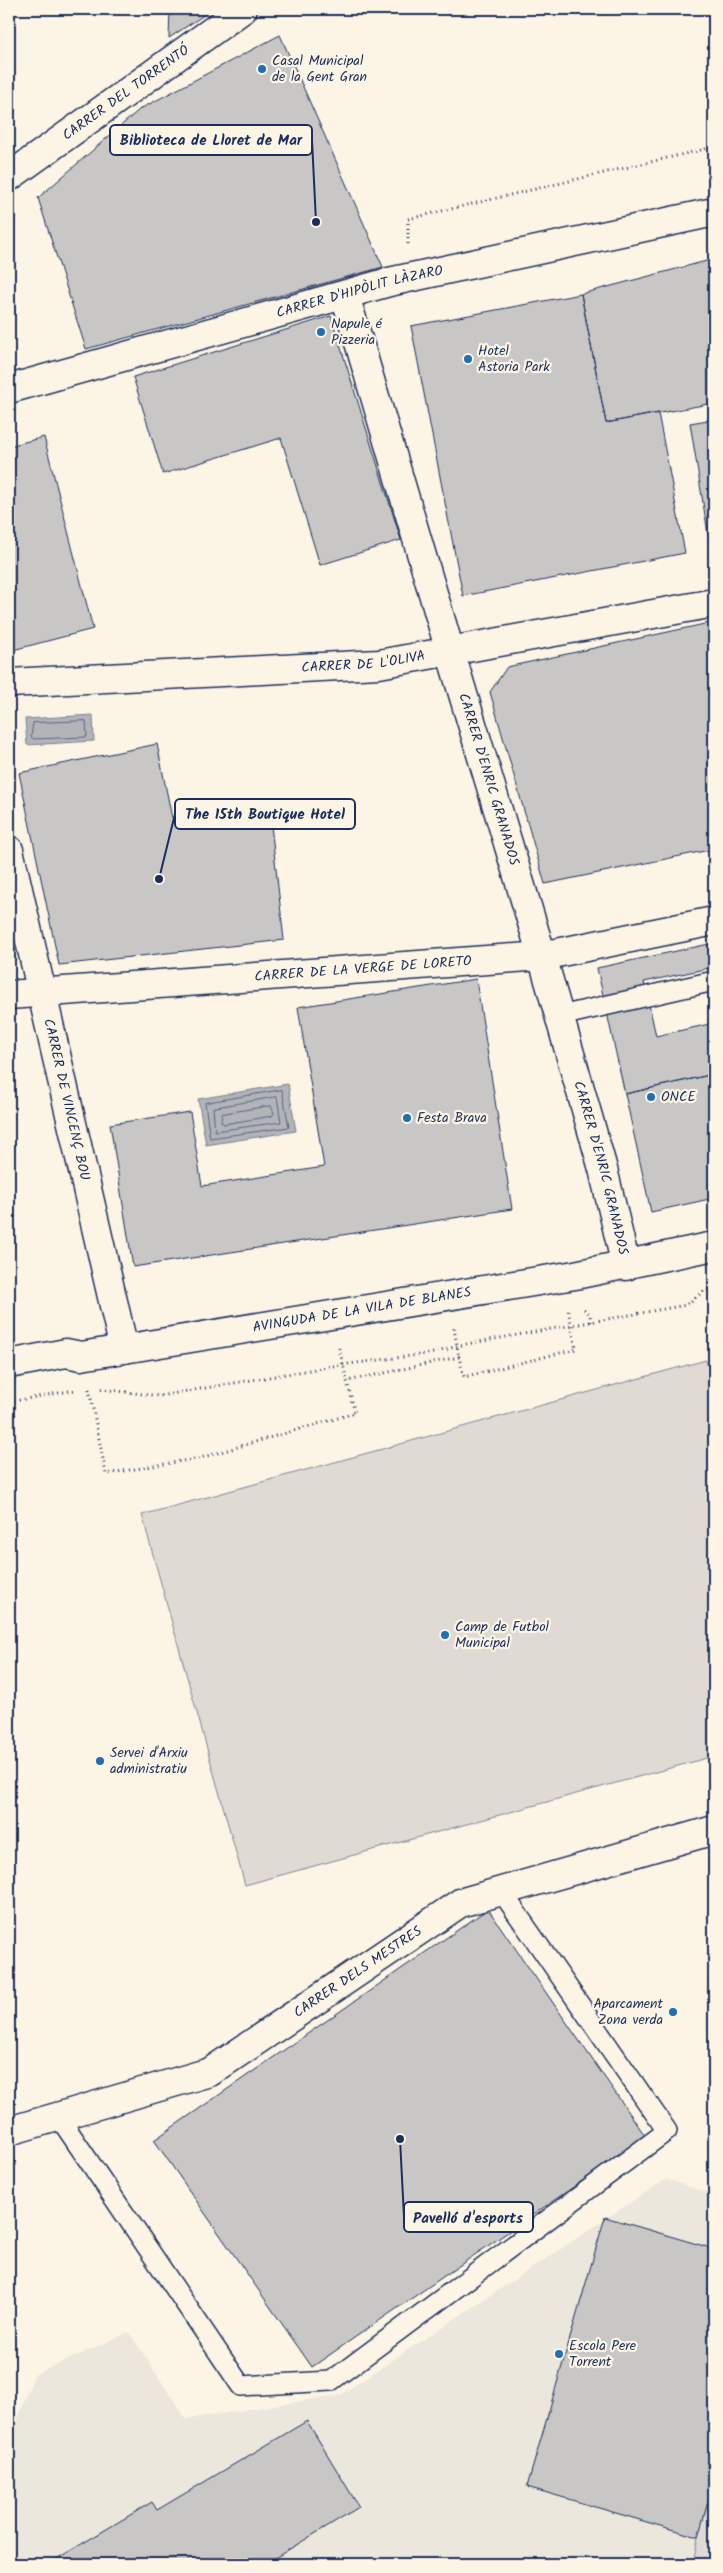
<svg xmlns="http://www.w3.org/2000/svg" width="723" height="2573" font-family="Kalam,sans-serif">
<rect width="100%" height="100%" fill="#fcf5e5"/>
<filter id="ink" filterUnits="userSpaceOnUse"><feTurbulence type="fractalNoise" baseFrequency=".02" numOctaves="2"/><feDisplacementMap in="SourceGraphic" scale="10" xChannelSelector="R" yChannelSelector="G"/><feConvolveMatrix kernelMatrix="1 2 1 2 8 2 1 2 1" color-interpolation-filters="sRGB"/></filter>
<g filter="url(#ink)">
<path fill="#ece7dc" d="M 666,2179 L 714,2195 L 714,2481 L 698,2537 L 693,2564 L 9,2564 L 9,2443 L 34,2375 L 129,2332 L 186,2419 L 340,2395 Z"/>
<path fill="#dfdbd4" stroke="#7d8599" d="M 706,1360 L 714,1391 L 714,1756 L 245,1885 L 142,1515 Z
M 714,2481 L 714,2564 L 693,2564 L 698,2537 Z"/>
<path fill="#b2b4b8" stroke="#767f94" d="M 93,715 L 94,741 L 27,745 L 25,719 Z
M 288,1084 L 296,1131 L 206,1145 L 198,1099 Z"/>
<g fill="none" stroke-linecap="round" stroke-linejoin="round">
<path stroke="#576482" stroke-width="1" d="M 86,721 L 87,737 L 34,739 L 31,737 L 33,723 Z
M 282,1090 L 289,1127 L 210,1138 L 205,1103 Z
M 277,1097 L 281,1122 L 215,1131 L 213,1108 Z
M 271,1106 L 274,1113 L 272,1116 L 224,1124 L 221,1122 L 222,1114 Z"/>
</g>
<path fill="#c8c7c6" stroke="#1b2f5e" d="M 170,9 L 213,9 L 169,38 Z
M 280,35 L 383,267 L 86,349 L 38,198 L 140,109 Z
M 714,259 L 714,403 L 606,423 L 581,294 Z
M 581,294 L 606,423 L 658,413 L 685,553 L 463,596 L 411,326 Z
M 331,316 L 401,540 L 320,565 L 281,438 L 163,474 L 133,377 Z
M 714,419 L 714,552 L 711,552 L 690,423 Z
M 44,437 L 93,629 L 9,651 L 9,446 Z
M 714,622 L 714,705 L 711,706 L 714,728 L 714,849 L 545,884 L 490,692 L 507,667 Z
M 157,744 L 172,818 L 269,807 L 284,940 L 59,965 L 19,773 Z
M 714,943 L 714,967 L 644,982 L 656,1036 L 714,1023 L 714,1074 L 625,1094 L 597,968 Z
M 476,979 L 512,1209 L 133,1267 L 110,1124 L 190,1112 L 202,1186 L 324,1167 L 298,1007 Z
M 714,1074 L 714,1198 L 651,1212 L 625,1094 Z
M 488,1909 L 646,2137 L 312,2367 L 154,2140 Z
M 605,2217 L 714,2249 L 714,2481 L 698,2537 L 527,2487 Z
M 307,2421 L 359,2507 L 265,2564 L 48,2564 L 152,2502 L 157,2510 Z"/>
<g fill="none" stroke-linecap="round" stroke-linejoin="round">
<defs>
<path id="service" d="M 560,1016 L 714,981
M 59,2117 L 241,2386 L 331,2381 L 667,2131 L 502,1892"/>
<g id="pedestrian">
<path id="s1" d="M 450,651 L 542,956"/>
</g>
<g id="minor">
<path id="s2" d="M 9,177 L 243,9"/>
<path d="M 345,295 L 450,651"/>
<path id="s3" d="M 9,389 L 389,282 L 714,212"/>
<path id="s4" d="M 9,683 L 379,664 L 714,603"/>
<path id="s5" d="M 9,850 L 124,1349"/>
<path id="s6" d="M 542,956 L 603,1169 L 626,1266"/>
<path id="s7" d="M 9,995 L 542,956 L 714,921"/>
<path id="s8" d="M 9,2131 L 210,2072 L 460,1903 L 714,1830"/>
</g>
<g id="secondary">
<path id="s9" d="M 9,1364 L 66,1353 L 81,1356 L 575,1275 L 714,1246"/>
</g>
</defs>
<use href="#service" stroke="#1b2f5e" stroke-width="22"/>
<use href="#pedestrian" stroke="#1b2f5e" stroke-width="31"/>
<use href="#minor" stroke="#1b2f5e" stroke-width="31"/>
<use href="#secondary" stroke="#1b2f5e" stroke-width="31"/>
<path stroke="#1b2f5e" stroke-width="3" stroke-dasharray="1 4" stroke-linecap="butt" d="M 408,244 L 408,219 L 714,147
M 584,1309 L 590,1314 L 591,1323
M 454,1328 L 459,1357
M 339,1348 L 347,1381
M 89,1389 L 106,1474 L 200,1458 L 355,1413 L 347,1381 L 459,1357 L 464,1377 L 576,1349 L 568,1309
M 101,1389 L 159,1396 L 333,1366 L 434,1353 L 461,1345 L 686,1305 L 705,1290 L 714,1289
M 9,1402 L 75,1390"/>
<use href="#service" stroke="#fcf5e5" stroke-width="19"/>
<use href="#pedestrian" stroke="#fcf5e5" stroke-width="28"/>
<use href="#minor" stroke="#fcf5e5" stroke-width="28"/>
<use href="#secondary" stroke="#fcf5e5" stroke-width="28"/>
</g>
</g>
<g fill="#1f6fb2" stroke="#fcf5e5" stroke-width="2">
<circle cx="262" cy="69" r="5"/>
<circle cx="321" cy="332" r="5"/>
<circle cx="468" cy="359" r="5"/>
<circle cx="651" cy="1097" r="5"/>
<circle cx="407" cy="1118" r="5"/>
<circle cx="445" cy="1635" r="5"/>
<circle cx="100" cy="1761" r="5"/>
<circle cx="673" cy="2012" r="5"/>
<circle cx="559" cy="2354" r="5"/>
</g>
<g text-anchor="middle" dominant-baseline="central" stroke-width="4.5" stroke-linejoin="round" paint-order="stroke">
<g font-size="14" fill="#1b2f5e" stroke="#fcf5e5" text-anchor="start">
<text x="272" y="61">Casal Municipal<tspan x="272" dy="16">de la Gent Gran</tspan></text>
<text x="331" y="324">Napule é<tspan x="331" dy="16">Pizzeria</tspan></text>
<text x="478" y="351">Hotel<tspan x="478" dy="16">Astoria Park</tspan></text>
<text x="661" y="1097">ONCE</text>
<text x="417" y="1118">Festa Brava</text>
<text x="455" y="1627">Camp de Futbol<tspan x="455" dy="16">Municipal</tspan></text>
<text x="110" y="1753">Servei d'Arxiu<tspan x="110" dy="16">administratiu</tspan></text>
<text x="663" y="2004" text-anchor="end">Aparcament<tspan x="663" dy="16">Zona verda</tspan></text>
<text x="569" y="2346">Escola Pere<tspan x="569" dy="16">Torrent</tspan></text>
</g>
<g font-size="14" fill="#1b2f5e" stroke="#fcf5e5">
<text stroke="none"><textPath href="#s2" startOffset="144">CARRER DEL TORRENTÓ</textPath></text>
<text stroke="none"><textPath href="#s3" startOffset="364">CARRER D'HIPÒLIT LÀZARO</textPath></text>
<text stroke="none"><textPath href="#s4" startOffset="355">CARRER DE L'OLIVA</textPath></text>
<text stroke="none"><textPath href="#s1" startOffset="134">CARRER D'ENRIC GRANADOS</textPath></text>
<text stroke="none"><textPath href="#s7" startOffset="355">CARRER DE LA VERGE DE LORETO</textPath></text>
<text stroke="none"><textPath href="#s5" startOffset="256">CARRER DE VINCENÇ BOU</textPath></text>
<text stroke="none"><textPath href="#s6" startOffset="220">CARRER D'ENRIC GRANADOS</textPath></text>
<text stroke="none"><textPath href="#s9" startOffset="358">AVINGUDA DE LA VILA DE BLANES</textPath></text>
<text stroke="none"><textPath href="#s8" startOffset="388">CARRER DELS MESTRES</textPath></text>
</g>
</g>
<path fill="none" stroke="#1b2f5e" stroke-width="2" d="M316 222L312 140M159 879L175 814M400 2139L404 2217"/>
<g fill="#1b2f5e" stroke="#fcf5e5" stroke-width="2">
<circle cx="316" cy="222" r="5"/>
<circle cx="159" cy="879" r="5"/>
<circle cx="400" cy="2139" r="5"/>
</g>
<g fill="#fcf5e5" stroke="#1b2f5e" stroke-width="2">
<rect x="110" y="125" width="202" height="30" rx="5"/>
<rect x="175" y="799" width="180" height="30" rx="5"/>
<rect x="404" y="2202" width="129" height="30" rx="5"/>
</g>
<g font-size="15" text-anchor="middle" font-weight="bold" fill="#1b2f5e">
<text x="211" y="145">Biblioteca de Lloret de Mar</text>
<text x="265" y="819">The 15th Boutique Hotel</text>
<text x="468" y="2223">Pavelló d'esports</text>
</g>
<rect width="723" height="2573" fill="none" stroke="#fcf5e5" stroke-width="30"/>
<rect x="15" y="15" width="693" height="2543" fill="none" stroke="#1b2f5e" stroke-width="2" filter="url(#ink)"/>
</svg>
